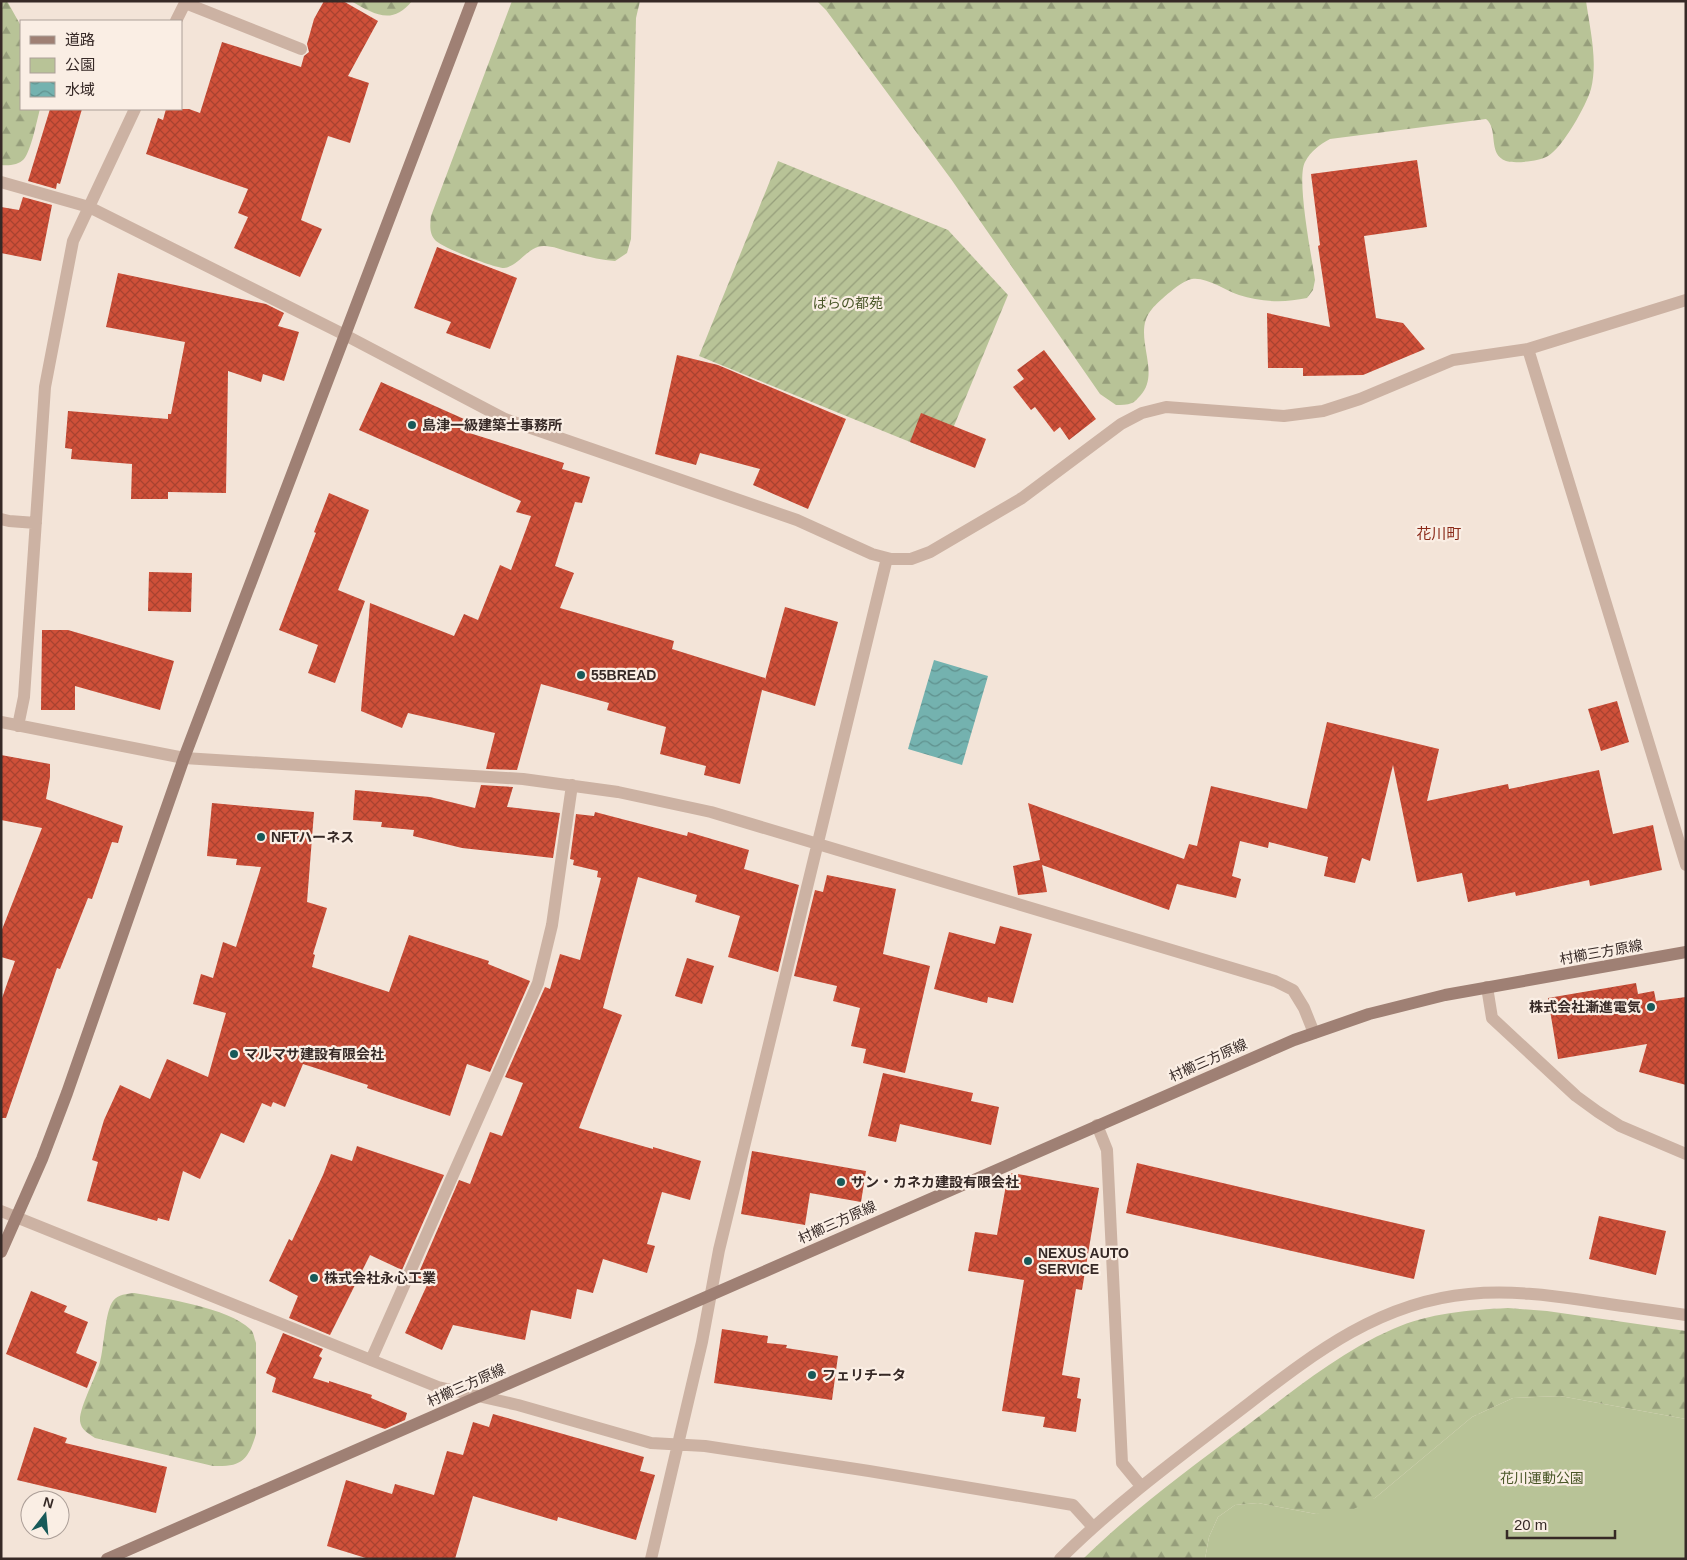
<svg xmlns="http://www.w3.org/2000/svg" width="1687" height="1560" font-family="Arial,'Noto Sans JP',sans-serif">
<defs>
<pattern id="forest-firs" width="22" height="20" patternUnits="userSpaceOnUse" patternTransform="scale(1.25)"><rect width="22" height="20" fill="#b8c397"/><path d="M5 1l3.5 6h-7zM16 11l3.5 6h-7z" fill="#969e7b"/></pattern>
<pattern id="garden-furrows" width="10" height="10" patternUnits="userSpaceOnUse" patternTransform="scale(1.25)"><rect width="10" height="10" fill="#b8c397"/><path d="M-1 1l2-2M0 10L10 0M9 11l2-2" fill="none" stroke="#969e7b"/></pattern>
<pattern id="water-waves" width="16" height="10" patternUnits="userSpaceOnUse" patternTransform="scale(1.25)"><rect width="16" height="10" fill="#74b2af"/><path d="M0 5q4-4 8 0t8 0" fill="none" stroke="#60918e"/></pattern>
<pattern id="building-cross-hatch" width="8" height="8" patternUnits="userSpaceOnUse" patternTransform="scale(1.25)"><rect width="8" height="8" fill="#cf5039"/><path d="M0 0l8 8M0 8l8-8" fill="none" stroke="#a94230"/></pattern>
</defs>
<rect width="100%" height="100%" fill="#f3e4d8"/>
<path fill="#b8c397" d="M 1560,1396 L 1686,1419 L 1686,1559 L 1205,1559 L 1209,1537 L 1218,1517 L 1235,1505 L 1258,1503 L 1316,1514 L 1375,1498 L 1472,1417 L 1513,1398 Z"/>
<path fill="url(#forest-firs)" d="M 1,1 L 7,1 L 21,26 L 21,109 L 40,109 C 37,120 31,151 24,159 C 19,165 8,166 1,165 Z
M 351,1 L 412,1 C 392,26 374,14 351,1 Z
M 512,1 L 640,1 L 636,18 L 631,239 L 627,253 L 615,261 C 600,260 585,256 570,252 C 562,250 553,246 544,246 C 528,246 519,266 504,268 C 494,268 444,248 436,241 C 429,234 430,225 431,216 Z
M 817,1 L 1586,1 C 1590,29 1598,61 1591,89 C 1586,106 1563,147 1548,156 C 1540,161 1515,164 1506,161 C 1487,154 1499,129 1486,119 L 1330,139 C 1319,145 1311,151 1305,162 C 1296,179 1312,258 1315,280 L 1313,290 L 1307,298 C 1284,303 1260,302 1239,295 C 1224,290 1207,277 1192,279 C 1182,280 1159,301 1152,309 C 1130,334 1163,372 1140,396 C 1138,398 1135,402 1132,403 C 1127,405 1121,405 1116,405 L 1100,394 L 951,179 L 826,10 Z
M 134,1293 C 163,1298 229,1308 250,1329 C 254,1332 254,1338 256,1343 L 256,1434 C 248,1461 241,1467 213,1466 L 95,1438 C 88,1433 81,1430 80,1421 C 79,1408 96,1377 100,1362 C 104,1348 105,1311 113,1301 C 118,1294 127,1294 134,1293 Z
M 1508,1308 L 1547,1311 L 1686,1331 L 1686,1419 L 1560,1396 L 1513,1398 L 1472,1417 L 1375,1498 L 1348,1512 L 1316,1514 L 1258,1503 L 1235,1505 L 1218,1517 L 1209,1537 L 1205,1559 L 1083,1559 C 1133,1510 1189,1469 1245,1427 C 1292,1392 1338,1353 1393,1329 C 1429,1313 1469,1310 1508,1308 Z"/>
<path fill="url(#garden-furrows)" d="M 778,161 L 948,230 L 1008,295 L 942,455 L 699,356 Z"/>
<path fill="url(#water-waves)" d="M 934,660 L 988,676 L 962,765 L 908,749 Z"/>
<path fill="url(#building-cross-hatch)" d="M 324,1 L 343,1 L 378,21 L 348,76 L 369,83 L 350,143 L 328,136 L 301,220 L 322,229 L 300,277 L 234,248 L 248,217 L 238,213 L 248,189 L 146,154 L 158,118 L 163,120 L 166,109 L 189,109 L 200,113 L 222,42 L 301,67 L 304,56 L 309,52 L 307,44 L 314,19 Z
M 50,109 L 82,109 L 60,184 L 57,183 L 56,189 L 28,181 Z
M 1417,160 L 1427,227 L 1364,236 L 1376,318 L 1403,323 L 1425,349 L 1363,375 L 1303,376 L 1303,368 L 1268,368 L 1267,313 L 1330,327 L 1318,246 L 1320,245 L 1311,174 Z
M 23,197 L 52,205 L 41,261 L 1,253 L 1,207 L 19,210 Z
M 437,247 L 517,278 L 490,349 L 446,333 L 451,322 L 414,308 Z
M 118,273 L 266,304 L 284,313 L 278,326 L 299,332 L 284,381 L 263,374 L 261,382 L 228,371 L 226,493 L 168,492 L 168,499 L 131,499 L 132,464 L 71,459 L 72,449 L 65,448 L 68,411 L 168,419 L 168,414 L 171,414 L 185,342 L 106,327 Z
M 1044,350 L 1096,419 L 1069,440 L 1060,427 L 1054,432 L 1035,407 L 1031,410 L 1013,387 L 1024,379 L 1017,370 Z
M 677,355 L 718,365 L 846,419 L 808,509 L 753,485 L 760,469 L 700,453 L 696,465 L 655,454 Z
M 381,382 L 464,419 L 460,430 L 564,463 L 562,469 L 590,477 L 582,503 L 575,502 L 555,566 L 574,573 L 560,608 L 674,641 L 672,649 L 765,678 L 765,680 L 785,607 L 838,622 L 815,706 L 762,690 L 740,784 L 704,775 L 706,766 L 660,754 L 666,727 L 607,710 L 609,703 L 541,684 L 517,770 L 486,769 L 495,733 L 408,713 L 402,728 L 361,711 L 370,603 L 454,636 L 464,614 L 478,620 L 500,565 L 511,570 L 531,516 L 516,512 L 521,501 L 359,430 Z
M 921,413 L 986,439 L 975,468 L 910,442 Z
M 329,493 L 369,510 L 338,590 L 365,601 L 335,683 L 308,673 L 318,645 L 279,630 L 316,533 L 314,532 Z
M 149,572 L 192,573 L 191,612 L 148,611 Z
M 42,630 L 68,630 L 174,661 L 160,710 L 75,686 L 75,710 L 41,710 Z
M 1617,701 L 1629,742 L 1601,751 L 1588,709 Z
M 1327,722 L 1439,749 L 1427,801 L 1508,784 L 1509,789 L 1599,770 L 1613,834 L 1653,825 L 1662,870 L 1590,886 L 1589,880 L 1516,896 L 1515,892 L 1468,902 L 1462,873 L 1417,882 L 1393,765 L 1370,861 L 1362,858 L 1355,883 L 1324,876 L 1328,857 L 1269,842 L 1268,848 L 1240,841 L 1232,876 L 1241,879 L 1236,898 L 1177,884 L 1169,910 L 1042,865 L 1047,892 L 1018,895 L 1013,866 L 1040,860 L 1028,803 L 1184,859 L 1189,844 L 1197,846 L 1211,786 L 1307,809 Z
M 1,755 L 50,764 L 50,777 L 46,799 L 123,826 L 118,843 L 112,842 L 92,899 L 88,898 L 60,969 L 57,968 L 6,1118 L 1,1118 L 1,1001 L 15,961 L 1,957 L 1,932 L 42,828 L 1,820 Z
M 481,785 L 513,787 L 507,807 L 560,813 L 553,858 L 462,848 L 413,836 L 414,830 L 381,827 L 382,822 L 353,820 L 355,790 L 430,797 L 475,808 Z
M 212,803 L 314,812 L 307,902 L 327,908 L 313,954 L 315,955 L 312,967 L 389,992 L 409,935 L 489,961 L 488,964 L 530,981 L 490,1072 L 467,1064 L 450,1116 L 367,1088 L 368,1085 L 303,1064 L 285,1107 L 273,1102 L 271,1107 L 262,1103 L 244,1143 L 221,1133 L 200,1179 L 183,1171 L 169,1221 L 158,1218 L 157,1221 L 87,1201 L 98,1162 L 92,1160 L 104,1120 L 120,1085 L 150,1099 L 167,1059 L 208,1077 L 226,1013 L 193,1004 L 201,974 L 213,978 L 223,942 L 236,947 L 261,867 L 236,865 L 237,859 L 207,856 Z
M 595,812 L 687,836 L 688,832 L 749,850 L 744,869 L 799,885 L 778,972 L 728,957 L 740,916 L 695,902 L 697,895 L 638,877 L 603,1008 L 622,1015 L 579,1128 L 653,1149 L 653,1147 L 701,1161 L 690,1200 L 662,1192 L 647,1244 L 655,1246 L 647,1273 L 603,1259 L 593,1293 L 577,1289 L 571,1319 L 531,1310 L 525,1340 L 453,1325 L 442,1350 L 405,1333 L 428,1283 L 417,1277 L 459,1180 L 470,1184 L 490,1132 L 502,1136 L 523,1083 L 505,1077 L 545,987 L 550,989 L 560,954 L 580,960 L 601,878 L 597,877 L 598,871 L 573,865 L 574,860 L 570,859 L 576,814 L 594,816 Z
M 827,875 L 896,889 L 883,954 L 930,966 L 905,1073 L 863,1063 L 866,1049 L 851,1046 L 860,1008 L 833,1001 L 837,986 L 794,976 L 815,890 L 823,892 Z
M 1000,926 L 1032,934 L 1013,1003 L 988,997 L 987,1003 L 934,989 L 949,932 L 995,944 Z
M 687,958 L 714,966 L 702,1004 L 675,996 Z
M 1636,983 L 1638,994 L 1654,991 L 1656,1001 L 1686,997 L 1686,1085 L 1639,1072 L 1647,1044 L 1558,1059 L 1548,998 Z
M 883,1073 L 973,1093 L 971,1101 L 999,1107 L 991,1145 L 900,1124 L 896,1142 L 868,1136 Z
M 357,1146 L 444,1175 L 402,1270 L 370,1255 L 330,1335 L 289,1318 L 298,1296 L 269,1281 L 289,1239 L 292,1241 L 323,1175 L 331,1154 L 352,1161 Z
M 752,1151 L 866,1171 L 861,1202 L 810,1193 L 805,1225 L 741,1214 Z
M 1137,1163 L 1425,1230 L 1414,1279 L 1126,1213 Z
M 1011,1173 L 1099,1188 L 1082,1290 L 1076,1289 L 1062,1375 L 1080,1378 L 1077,1398 L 1081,1399 L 1076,1432 L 1043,1427 L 1045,1417 L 1002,1411 L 1024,1280 L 968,1271 L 975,1232 L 997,1235 L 1008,1174 Z
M 1599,1216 L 1666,1231 L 1656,1275 L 1589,1259 Z
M 31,1291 L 67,1306 L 64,1312 L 88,1322 L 76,1353 L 97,1362 L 87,1388 L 6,1354 Z
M 722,1329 L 768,1336 L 767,1343 L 787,1345 L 786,1348 L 838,1356 L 832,1400 L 714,1383 Z
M 283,1333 L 323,1349 L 319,1356 L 322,1358 L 313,1378 L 329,1383 L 329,1381 L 372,1395 L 371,1398 L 407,1413 L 405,1420 L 385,1429 L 272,1392 L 276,1378 L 266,1373 Z
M 493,1414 L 644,1457 L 640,1471 L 655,1475 L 636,1540 L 558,1517 L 557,1521 L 473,1496 L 455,1559 L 369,1559 L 327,1546 L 346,1480 L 392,1494 L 395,1484 L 434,1495 L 447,1451 L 463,1455 L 473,1422 L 489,1427 Z
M 34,1427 L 67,1438 L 65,1443 L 167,1467 L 156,1513 L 17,1480 Z"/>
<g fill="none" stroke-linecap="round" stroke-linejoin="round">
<path stroke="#ccb2a3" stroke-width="12" d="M 176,21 L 185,3 L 301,49
M 1,182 L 89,207 L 345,335 L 505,419 L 797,520 L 872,554 L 891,559 L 911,559 L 930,552 L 1022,498 L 1121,424 L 1142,413 L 1166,407 L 1284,416 L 1323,411 L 1360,399 L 1453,360 L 1528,349 L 1686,300
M 1528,349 L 1686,865
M 1,519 L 9,521 L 36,523
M 1,722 L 184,758 L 523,779 L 618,792 L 711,812 L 1275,981 L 1293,990 L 1304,1008 L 1314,1033
M 18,726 L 24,697 L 45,387 L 73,241 L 135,109
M 1487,987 L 1492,1018 L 1576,1096 L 1598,1112 L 1620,1126 L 1686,1154
M 1097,1125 L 1107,1150 L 1122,1463 L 1141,1486
M 1,1211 L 438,1387 L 518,1405 L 651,1443 L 705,1446 L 869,1471 L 1073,1505 L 1093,1527
M 371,1360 L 538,983 L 552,925 L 572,785
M 651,1559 L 702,1342 L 719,1250 L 887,558
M 1060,1559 C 1110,1509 1166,1467 1222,1424 C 1299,1366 1369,1303 1469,1294 C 1509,1290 1549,1295 1589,1301 C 1621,1306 1653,1310 1686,1315"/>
<path stroke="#9f8074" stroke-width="12" d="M 1,1252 L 42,1159 L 67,1093 L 184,758 L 472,1
M 107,1559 L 1294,1040 L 1369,1014 L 1445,995 L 1686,952"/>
</g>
<g fill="#185a59" stroke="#faeee4" stroke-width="2">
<circle cx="412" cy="425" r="5"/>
<circle cx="581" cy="675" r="5"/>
<circle cx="261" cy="837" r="5"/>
<circle cx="1651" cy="1007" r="5"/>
<circle cx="234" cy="1054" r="5"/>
<circle cx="841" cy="1182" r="5"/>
<circle cx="1028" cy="1261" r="5"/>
<circle cx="314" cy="1278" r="5"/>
<circle cx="812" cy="1375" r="5"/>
</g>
<g text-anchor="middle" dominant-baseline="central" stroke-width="4.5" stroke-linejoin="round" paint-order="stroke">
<g font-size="14" fill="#495627" stroke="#faeee4">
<text x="848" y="303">ばらの都苑</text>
<text x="1542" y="1478">花川運動公園</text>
</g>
<g font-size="14" font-weight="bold" fill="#362926" stroke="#faeee4" text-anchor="start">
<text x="422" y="425">島津一級建築士事務所</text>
<text x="591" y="675">55BREAD</text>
<text x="271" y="837">NFTハーネス</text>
<text x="1641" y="1007" text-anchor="end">株式会社漸進電気</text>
<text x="244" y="1054">マルマサ建設有限会社</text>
<text x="851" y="1182">サン・カネカ建設有限会社</text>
<text x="1038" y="1253">NEXUS AUTO<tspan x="1038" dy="16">SERVICE</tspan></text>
<text x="324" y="1278">株式会社永心工業</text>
<text x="822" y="1375">フェリチータ</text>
</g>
<g font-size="14" fill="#362926" stroke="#faeee4">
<text transform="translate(1601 952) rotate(-10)">村櫛三方原線</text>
<text transform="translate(1208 1060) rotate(-24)">村櫛三方原線</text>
<text transform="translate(837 1222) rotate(-24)">村櫛三方原線</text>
<text transform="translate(466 1385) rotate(-24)">村櫛三方原線</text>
</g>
<g font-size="15" fill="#8b2a19" stroke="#faeee4">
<text x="1439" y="533">花川町</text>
</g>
</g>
<rect width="1687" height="1560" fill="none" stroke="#362926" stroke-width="5"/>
<rect x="20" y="20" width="162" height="90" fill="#faeee4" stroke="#ac9f98"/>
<rect x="30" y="36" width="25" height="8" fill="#9f8074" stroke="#ac9f98"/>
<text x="65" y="45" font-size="15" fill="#362926">道路</text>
<rect x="30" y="58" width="25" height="15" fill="#b8c397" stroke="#ac9f98"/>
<text x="65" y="70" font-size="15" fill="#362926">公園</text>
<rect x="30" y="82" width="25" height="15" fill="url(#water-waves)" stroke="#ac9f98"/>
<text x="65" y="95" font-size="15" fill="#362926">水域</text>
<g transform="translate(45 1515) rotate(16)"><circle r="24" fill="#faeee4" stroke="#ac9f98"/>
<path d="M0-4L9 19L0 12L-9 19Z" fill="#185a59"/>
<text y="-8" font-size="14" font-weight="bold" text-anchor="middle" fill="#362926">N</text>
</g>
<path d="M1507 1530v8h108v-8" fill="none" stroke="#362926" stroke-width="2.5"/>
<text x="1514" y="1530" font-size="15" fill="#362926" stroke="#faeee4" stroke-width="4" paint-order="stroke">20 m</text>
</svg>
